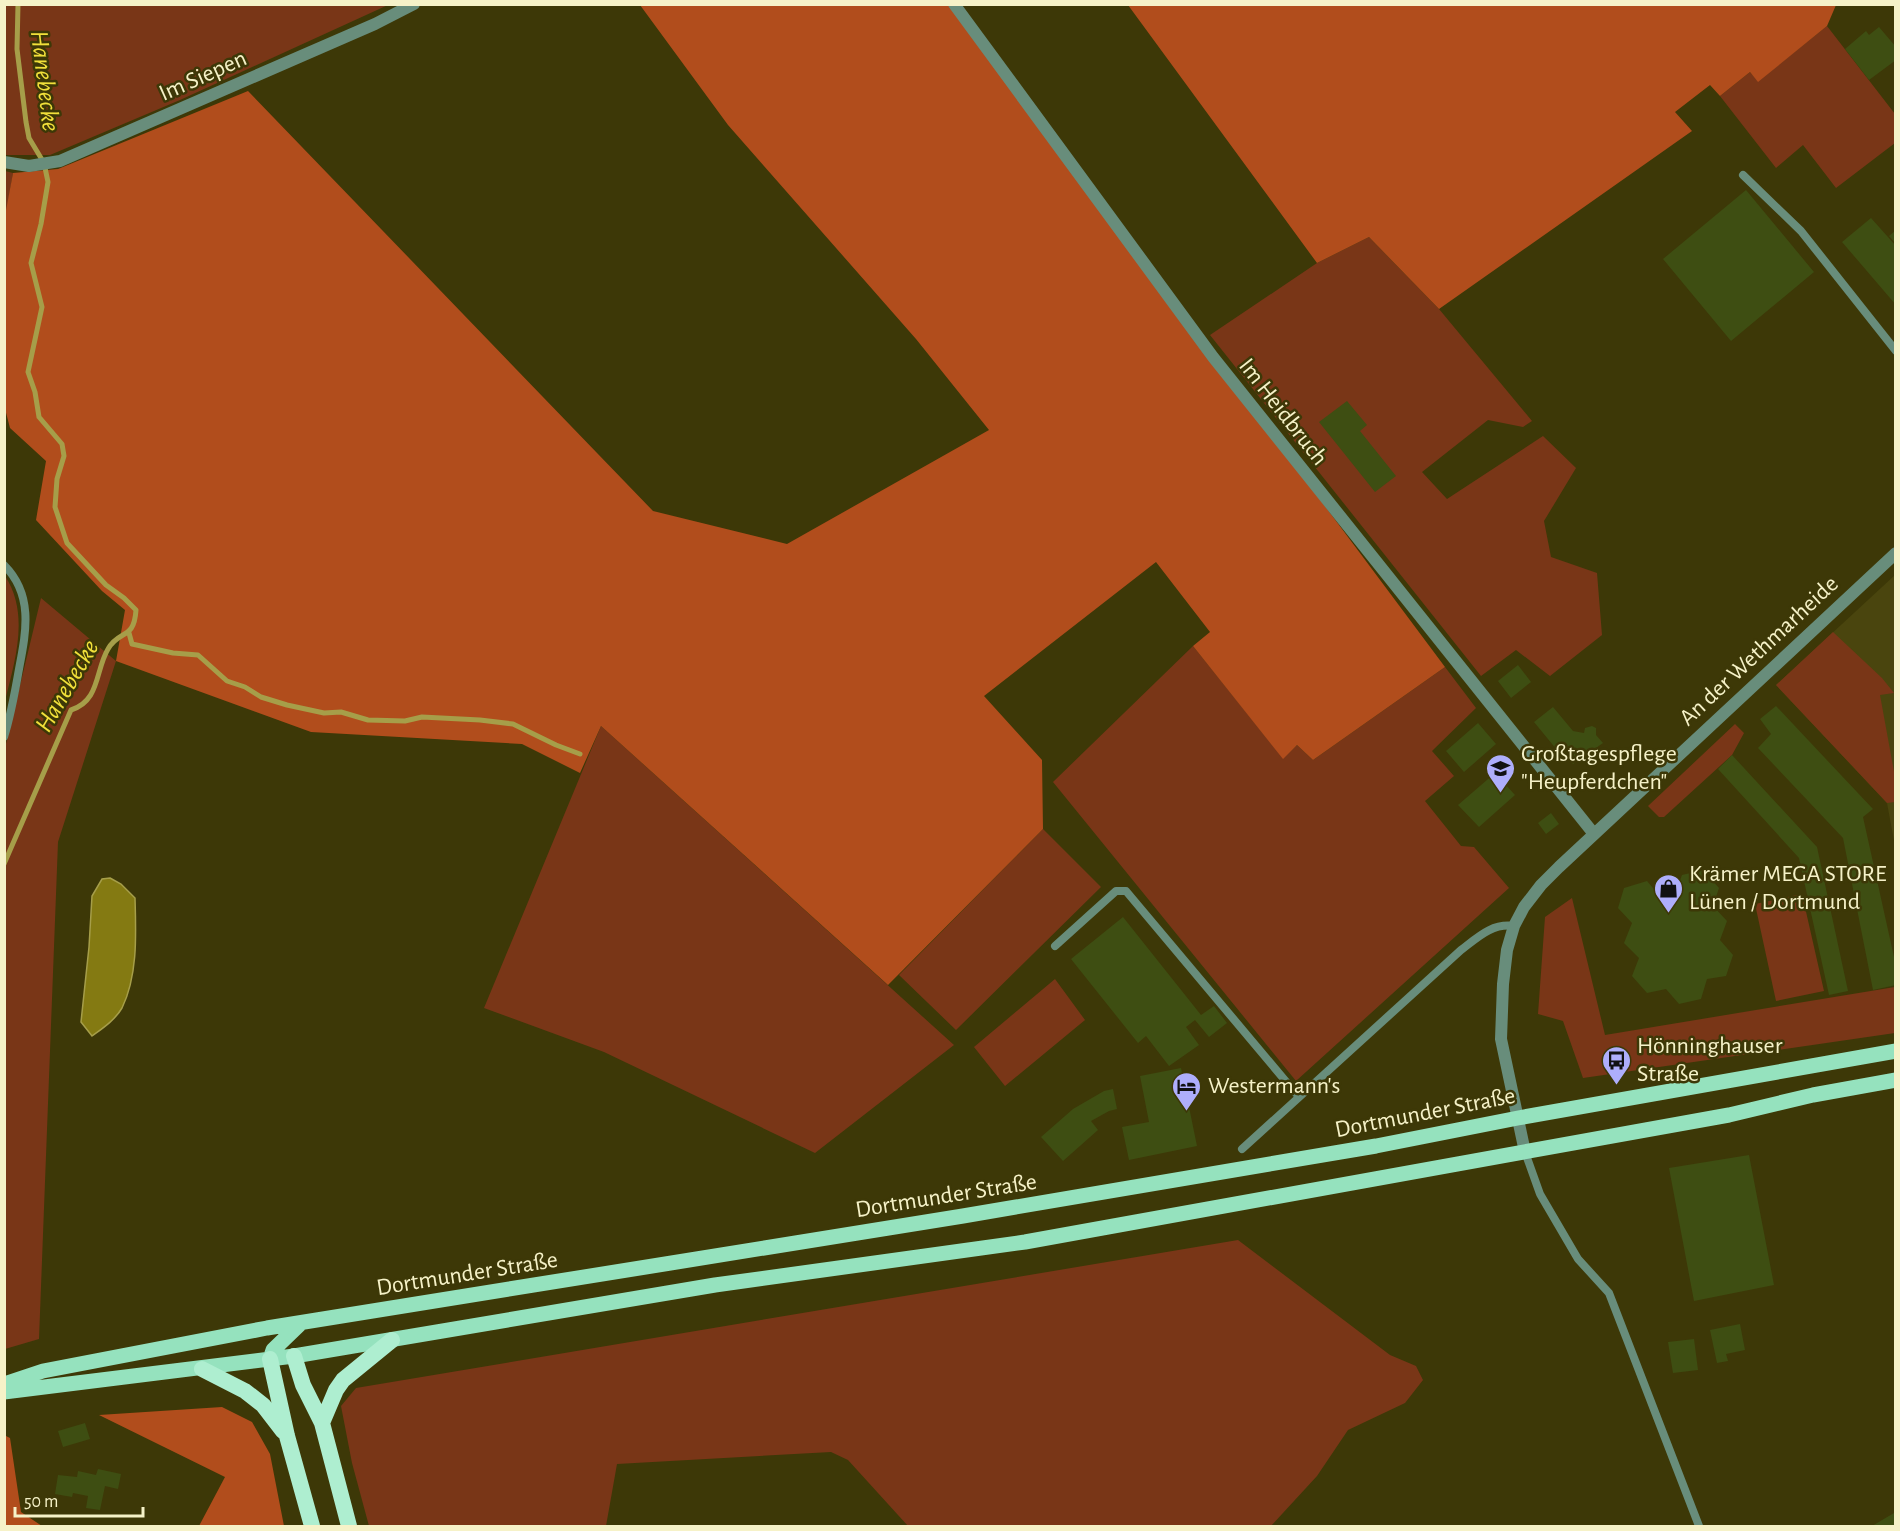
<svg xmlns="http://www.w3.org/2000/svg" width="1900" height="1531" font-family="'Alegreya Sans',sans-serif">
<rect width="100%" height="100%" fill="#3d3807"/>
<path fill="#4a450e" d="M 1895,575 L 1895,846 L 1887,803 L 1776,685 Z"/>
<path fill="#793617" d="M 4,5 L 5,4 L 388,5 L 180,100 L 50,155 L 5,155 Z
M 1827,26 L 1895,114 L 1895,143 L 1836,188 L 1803,145 L 1776,168 L 1720,96 L 1750,72 L 1758,81 Z
M 5,171 L 13,173 L 5,221 Z
M 1369,237 L 1439,309 L 1532,421 L 1523,427 L 1488,420 L 1422,472 L 1447,499 L 1543,436 L 1576,468 L 1544,521 L 1551,557 L 1597,573 L 1602,635 L 1550,676 L 1516,650 L 1481,676 L 1210,335 L 1317,263 Z
M 5,576 C 30,614 15,660 5,701 Z
M 41,598 L 116,661 L 58,842 L 39,1339 L 5,1349 L 4,752 Z
M 1833,632 L 1882,678 L 1894,693 L 1880,695 L 1895,777 L 1895,802 L 1887,803 L 1776,685 Z
M 1193,646 L 1283,758 L 1297,745 L 1313,760 L 1445,667 L 1476,708 L 1432,751 L 1454,776 L 1425,801 L 1461,846 L 1474,847 L 1509,888 L 1296,1081 L 1053,782 Z
M 1735,724 L 1744,733 L 1732,755 L 1664,817 L 1659,817 L 1648,806 Z
M 601,726 L 954,1045 L 815,1153 L 604,1052 L 484,1008 Z
M 1043,829 L 1101,887 L 956,1030 L 899,975 Z
M 1802,894 L 1824,991 L 1776,1001 L 1755,904 Z
M 1572,898 L 1605,1035 L 1895,987 L 1895,1033 L 1583,1078 L 1563,1021 L 1538,1014 L 1545,917 Z
M 1055,979 L 1085,1020 L 1005,1086 L 974,1047 Z
M 1238,1240 L 1390,1355 L 1416,1366 L 1423,1380 L 1405,1403 L 1348,1430 L 1317,1476 L 1271,1526 L 908,1526 L 848,1460 L 831,1452 L 617,1464 L 606,1526 L 369,1526 L 352,1463 L 341,1406 L 356,1388 Z"/>
<path fill="#b14d1c" d="M 640,5 L 951,5 L 1445,667 L 1313,760 L 1297,745 L 1283,759 L 1193,646 L 1210,632 L 1156,562 L 984,696 L 1042,760 L 1043,829 L 888,985 L 601,726 L 580,773 L 522,744 L 311,732 L 116,661 L 125,610 L 102,591 L 36,520 L 46,461 L 10,428 L 4,405 L 4,221 L 13,173 L 58,169 L 248,91 L 653,511 L 787,544 L 989,430 L 916,339 L 728,125 Z
M 1128,5 L 1836,5 L 1827,26 L 1758,82 L 1750,72 L 1720,96 L 1710,85 L 1675,112 L 1692,131 L 1439,309 L 1369,237 L 1317,263 Z
M 222,1407 L 252,1422 L 270,1454 L 284,1526 L 199,1526 L 225,1477 L 99,1415 Z
M 4,1435 L 10,1438 L 21,1512 L 42,1526 L 5,1526 Z"/>
<path fill="#847a12" stroke="#a69e49" stroke-width="1.5" d="M 110,878 L 121,884 L 135,898 C 136,934 138,975 122,1008 C 115,1020 103,1028 92,1036 L 81,1022 L 89,947 L 92,896 L 102,879 Z"/>
<g fill="none" stroke-linecap="round" stroke-linejoin="round">
<path stroke="#a69e49" stroke-width="5" d="M 129,633 L 132,644 L 173,653 L 198,655 L 227,681 L 245,687 L 261,697 L 287,705 L 324,713 L 341,712 L 368,720 L 405,721 L 422,717 L 480,720 L 513,724 L 556,745 L 580,754
M 4,864 L 71,710 C 100,701 95,671 108,649 C 119,629 134,641 136,610 L 124,598 L 106,585 L 67,543 L 55,507 L 57,479 L 64,456 L 62,444 L 39,417 L 35,392 L 28,372 L 42,307 L 31,263 L 41,224 L 48,182 L 44,163 L 29,138 L 26,122 L 17,49 L 18,4"/>
</g>
<path fill="#3e4e12" d="M 1879,27 L 1896,47 L 1896,60 L 1869,80 L 1845,49 L 1866,31 L 1869,35 Z
M 1746,190 L 1814,272 L 1731,341 L 1663,259 Z
M 1871,218 L 1896,246 L 1896,305 L 1842,242 Z
M 1896,230 L 1896,244 L 1889,236 Z
M 1347,401 L 1367,425 L 1360,431 L 1396,476 L 1375,492 L 1319,422 Z
M 1518,665 L 1531,682 L 1511,698 L 1498,681 Z
M 1776,706 L 1873,809 L 1863,817 L 1896,966 L 1896,985 L 1873,990 L 1843,838 L 1758,748 L 1771,734 L 1760,719 Z
M 1553,707 L 1573,731 L 1584,733 L 1585,728 L 1592,726 L 1596,728 L 1596,735 L 1603,743 L 1573,764 L 1560,747 L 1557,750 L 1534,722 Z
M 1478,723 L 1496,744 L 1464,772 L 1446,751 Z
M 1732,755 L 1817,847 L 1848,991 L 1829,995 L 1799,858 L 1718,769 Z
M 1495,773 L 1515,795 L 1479,827 L 1458,805 Z
M 1551,813 L 1559,824 L 1546,834 L 1538,823 Z
M 1703,870 L 1719,888 L 1713,906 L 1727,921 L 1720,940 L 1733,955 L 1726,976 L 1707,979 L 1701,999 L 1679,1004 L 1666,989 L 1647,993 L 1632,976 L 1639,958 L 1624,943 L 1632,923 L 1618,908 L 1624,888 L 1647,881 L 1658,894 L 1676,891 L 1682,875 Z
M 1123,917 L 1201,1015 L 1214,1006 L 1227,1023 L 1209,1037 L 1195,1020 L 1186,1027 L 1199,1045 L 1169,1066 L 1146,1036 L 1138,1043 L 1071,959 Z
M 1181,1068 L 1197,1146 L 1129,1160 L 1122,1127 L 1149,1122 L 1140,1076 Z
M 1113,1089 L 1117,1109 L 1109,1111 L 1091,1121 L 1098,1130 L 1063,1161 L 1041,1137 L 1073,1109 L 1104,1091 Z
M 1749,1155 L 1774,1285 L 1694,1301 L 1669,1168 Z
M 1740,1324 L 1745,1350 L 1726,1354 L 1728,1361 L 1717,1363 L 1710,1330 Z
M 1694,1339 L 1698,1370 L 1673,1373 L 1668,1342 Z
M 85,1423 L 90,1439 L 63,1447 L 58,1431 Z
M 98,1469 L 121,1474 L 118,1489 L 105,1486 L 100,1510 L 86,1508 L 88,1496 L 73,1493 L 72,1497 L 55,1494 L 58,1475 L 77,1477 L 78,1471 L 96,1475 Z
M 1894,1513 L 1896,1526 L 1872,1526 Z"/>
<g fill="none" stroke-linecap="round" stroke-linejoin="round">
<path stroke="#688d7b" stroke-width="8" d="M 1743,175 L 1801,231 L 1896,351
M 4,565 C 34,595 26,632 19,669 C 15,692 11,715 4,737
M 1055,946 L 1116,891 L 1126,891 L 1299,1097
M 1242,1149 L 1461,950 C 1478,937 1492,923 1514,926
M 1525,1152 L 1540,1194 L 1578,1259 L 1609,1293 L 1699,1526"/>
<path stroke="#688d7b" stroke-width="12" d="M 954,4 L 1213,357 L 1594,834
M 4,162 L 29,166 L 60,161 L 375,24 L 414,4
M 1525,1152 L 1501,1039 L 1503,984 L 1507,950 L 1514,926 L 1524,907 L 1541,885 L 1559,867 L 1896,553"/>
<path stroke="#95e2be" stroke-width="15" d="M 270,1359 L 273,1350 L 300,1324
M 4,1384 L 43,1371 L 267,1328 L 963,1216 L 1376,1146 L 1518,1118 L 1896,1051
M 4,1392 L 294,1356 L 715,1285 L 1025,1242 L 1729,1115 L 1813,1095 L 1896,1080"/>
<path stroke="#aeeed0" stroke-width="16" d="M 294,1356 L 303,1385 L 322,1423 L 349,1526
M 270,1359 L 287,1436 L 312,1526
M 202,1369 L 245,1391 L 263,1405 L 283,1431
M 322,1423 L 336,1390 L 343,1380 L 392,1340"/>
</g>
<defs>
<symbol id="school-pin" viewBox="-11 -11 22 30"><path d="M0 17L-7.5 6A9.5 9.5 0 1 1 7.5 6Z" fill="#aeaefb" stroke="#3d3807"/><path d="M0-5L7-2L0 1L-7-2ZM-4 1L0 2.5L4 1V4Q0 6-4 4Z" fill="#111"/></symbol>
<symbol id="shop-pin" viewBox="-11 -11 22 30"><path d="M0 17L-7.5 6A9.5 9.5 0 1 1 7.5 6Z" fill="#aeaefb" stroke="#3d3807"/><path d="M-5-2.5h2.3a2.7 3.5 0 0 1 5.4 0H5L5.5 6h-11ZM-1.5-2.5h3a1.5 2.3 0 0 0-3 0Z" fill="#111"/></symbol>
<symbol id="bus-pin" viewBox="-11 -11 22 30"><path d="M0 17L-7.5 6A9.5 9.5 0 1 1 7.5 6Z" fill="#aeaefb" stroke="#3d3807"/><path d="M-5-6H5V4H4V6H2V4H-2V6H-4V4H-5ZM-3.5-4V0h7V-4ZM-3.5 1.2v1.5H-2V1.2ZM2 1.2v1.5H3.5V1.2Z" fill="#111"/></symbol>
<symbol id="hotel-pin" viewBox="-11 -11 22 30"><path d="M0 17L-7.5 6A9.5 9.5 0 1 1 7.5 6Z" fill="#aeaefb" stroke="#3d3807"/><path d="M-6-4.5h1.5V1H6V5H4.5V3h-9V5H-6ZM-4 0a1.8 1.8 0 1 1 3.6 0ZM.5 0V-2.5h3Q6-2.5 6 0Z" fill="#111"/></symbol>
</defs>
<g fill-rule="evenodd">
<use href="#school-pin" x="1484" y="752" width="33" height="45"/>
<use href="#shop-pin" x="1652" y="872" width="33" height="45"/>
<use href="#bus-pin" x="1600" y="1044" width="33" height="45"/>
<use href="#hotel-pin" x="1170" y="1070" width="33" height="45"/>
</g>
<g text-anchor="middle" dominant-baseline="central" stroke-width="5" stroke-linejoin="round" paint-order="stroke">
<g font-size="24" fill="#f6f2c8" stroke="#3d3807">
<text transform="translate(203 76) rotate(-24)">Im Siepen</text>
<text transform="translate(1283 412) rotate(52)">Im Heidbruch</text>
<text transform="translate(1759 651) rotate(-43)">An der Wethmarheide</text>
<text transform="translate(1425 1113) rotate(-11)">Dortmunder Straße</text>
<text transform="translate(946 1196) rotate(-9)">Dortmunder Straße</text>
<text transform="translate(467 1274) rotate(-9)">Dortmunder Straße</text>
</g>
<g font-size="24" fill="#f6f2c8" stroke="#3d3807" text-anchor="start">
<text x="1521" y="754">Großtagespflege<tspan x="1521" dy="28">"Heupferdchen"</tspan></text>
<text x="1689" y="874">Krämer MEGA STORE<tspan x="1689" dy="28">Lünen / Dortmund</tspan></text>
<text x="1637" y="1046">Hönninghauser<tspan x="1637" dy="28">Straße</tspan></text>
<text x="1208" y="1086">Westermann's</text>
</g>
<g font-size="26" font-style="italic" fill="#f1e03a" stroke="#3d3807">
<text transform="translate(45 81) rotate(83)">Hanebecke</text>
<text transform="translate(67 686) rotate(-60)">Hanebecke</text>
</g>
</g>
<rect width="1900" height="1531" fill="none" stroke="#f6f2c8" stroke-width="12"/>
<path d="M15 1507v9h128v-9" fill="none" stroke="#f6f2c8" stroke-width="3"/>
<text x="24" y="1507" font-size="18" fill="#f6f2c8" stroke="#3d3807" stroke-width="4.5" paint-order="stroke">50 m</text>
</svg>
